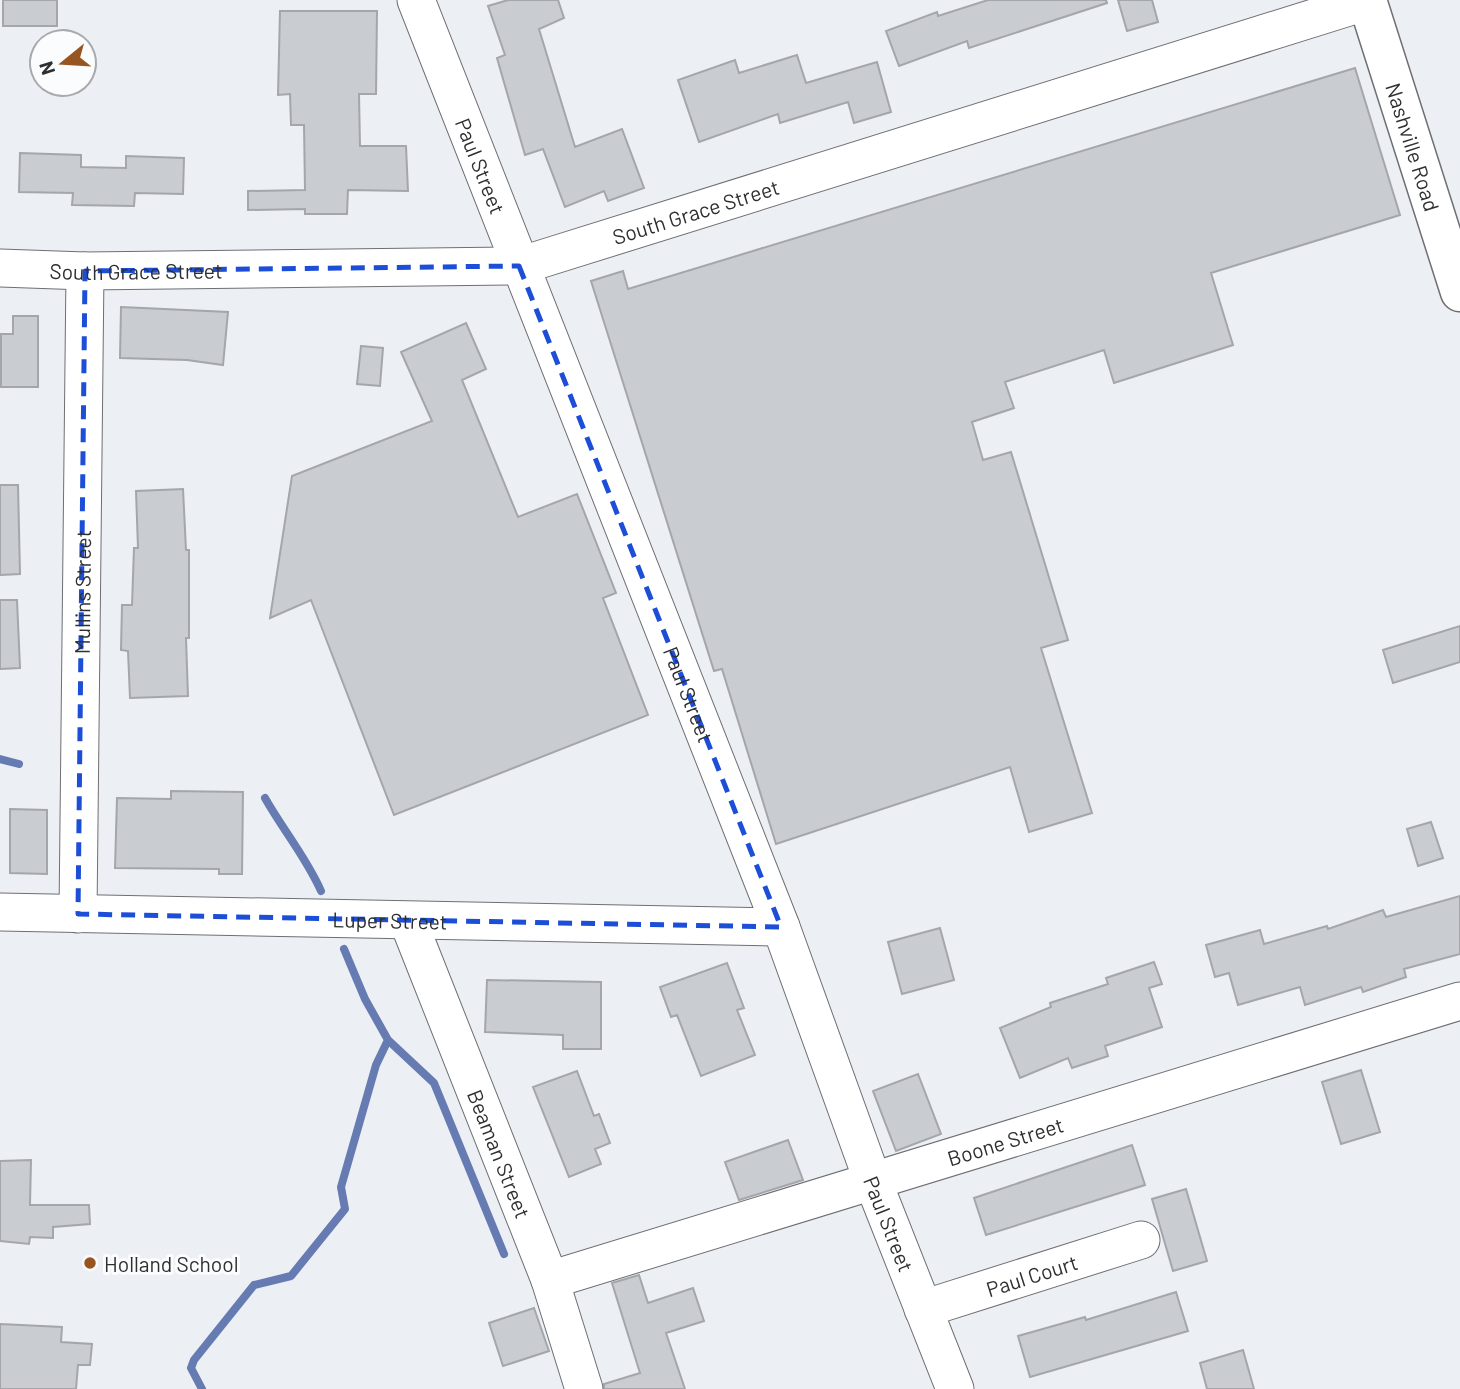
<svg xmlns="http://www.w3.org/2000/svg" width="1460" height="1389" font-family="Barlow,sans-serif">
<rect width="100%" height="100%" fill="#eceff4"/>
<g fill="none" stroke-linecap="round" stroke-linejoin="round">
<path stroke="#657bb1" stroke-width="8" d="M 0,759 L 19,764
M 265,798 C 283,830 306,857 321,891
M 344,949 L 365,999 L 388,1040 L 434,1083 L 504,1254
M 202,1389 L 191,1368 L 194,1360 L 254,1285 L 291,1276 L 345,1209 L 341,1187 L 376,1065 L 388,1040"/>
</g>
<path fill="#c9ccd1" stroke="#a4a6ab" stroke-width="2" d="M 3,0 L 57,0 L 57,26 L 3,26 Z
M 508,0 L 558,0 L 564,18 L 539,29 L 575,147 L 622,129 L 644,188 L 608,201 L 604,191 L 565,207 L 543,149 L 525,155 L 497,58 L 505,55 L 488,6 Z
M 988,0 L 1106,0 L 1107,3 L 969,48 L 967,41 L 899,66 L 886,31 L 937,12 L 938,16 Z
M 1118,0 L 1152,0 L 1158,22 L 1127,31 Z
M 280,11 L 377,11 L 376,94 L 359,94 L 360,146 L 406,146 L 408,191 L 348,190 L 347,214 L 305,214 L 305,209 L 248,210 L 248,191 L 305,190 L 304,125 L 291,125 L 290,94 L 278,95 Z
M 797,55 L 806,83 L 877,62 L 891,112 L 854,123 L 848,102 L 780,123 L 778,114 L 699,142 L 678,80 L 735,60 L 739,73 Z
M 1355,68 L 1400,215 L 1211,273 L 1233,345 L 1114,383 L 1104,350 L 1005,382 L 1014,408 L 972,422 L 983,460 L 1011,452 L 1068,640 L 1041,648 L 1092,813 L 1029,832 L 1010,767 L 776,844 L 722,669 L 714,671 L 591,281 L 623,271 L 628,289 Z
M 20,153 L 81,155 L 81,167 L 126,168 L 126,156 L 184,158 L 183,194 L 135,193 L 134,206 L 72,205 L 73,193 L 19,192 Z
M 121,307 L 228,312 L 223,365 L 187,360 L 120,358 Z
M 13,316 L 38,316 L 38,387 L 1,387 L 1,334 L 13,334 Z
M 466,323 L 486,369 L 462,380 L 518,517 L 577,494 L 616,593 L 603,598 L 648,715 L 394,815 L 311,600 L 270,618 L 292,476 L 432,421 L 401,352 Z
M 361,346 L 383,348 L 380,386 L 357,384 Z
M 0,485 L 18,485 L 20,574 L 0,575 Z
M 183,489 L 186,550 L 189,550 L 189,638 L 186,638 L 188,696 L 130,698 L 128,651 L 121,650 L 122,605 L 132,605 L 134,548 L 138,548 L 136,491 Z
M 0,600 L 17,600 L 20,668 L 0,669 Z
M 1460,626 L 1460,662 L 1393,683 L 1383,650 Z
M 171,791 L 243,792 L 242,874 L 219,874 L 219,869 L 115,868 L 117,798 L 171,799 Z
M 10,809 L 47,810 L 47,874 L 10,873 Z
M 1431,822 L 1443,858 L 1418,866 L 1407,829 Z
M 1460,896 L 1460,954 L 1404,969 L 1406,977 L 1363,992 L 1361,987 L 1305,1005 L 1300,987 L 1238,1005 L 1229,973 L 1215,977 L 1206,945 L 1260,930 L 1264,944 L 1327,926 L 1328,929 L 1383,910 L 1386,917 Z
M 940,928 L 954,980 L 902,994 L 888,942 Z
M 1154,962 L 1162,984 L 1149,988 L 1162,1027 L 1105,1046 L 1108,1056 L 1072,1068 L 1068,1058 L 1020,1078 L 1000,1028 L 1051,1007 L 1050,1003 L 1108,984 L 1106,978 Z
M 727,963 L 744,1008 L 737,1010 L 755,1055 L 701,1076 L 677,1015 L 671,1017 L 660,987 Z
M 487,980 L 601,982 L 601,1049 L 563,1049 L 563,1035 L 485,1032 Z
M 1361,1070 L 1380,1132 L 1341,1144 L 1322,1082 Z
M 577,1071 L 594,1116 L 599,1114 L 610,1143 L 595,1149 L 601,1164 L 569,1177 L 533,1087 Z
M 918,1074 L 941,1134 L 896,1151 L 873,1091 Z
M 788,1140 L 803,1180 L 739,1200 L 725,1162 Z
M 1132,1145 L 1145,1185 L 986,1235 L 974,1198 Z
M 31,1160 L 30,1205 L 89,1205 L 90,1224 L 53,1227 L 53,1238 L 30,1237 L 29,1244 L 0,1241 L 0,1161 Z
M 1186,1189 L 1207,1261 L 1173,1271 L 1152,1199 Z
M 639,1275 L 648,1303 L 693,1288 L 704,1321 L 666,1333 L 685,1389 L 604,1389 L 604,1384 L 640,1373 L 612,1283 Z
M 1176,1292 L 1188,1331 L 1030,1377 L 1018,1336 L 1085,1317 L 1086,1320 Z
M 534,1308 L 549,1351 L 503,1366 L 489,1323 Z
M 0,1324 L 62,1327 L 61,1342 L 92,1344 L 90,1365 L 78,1365 L 76,1389 L 0,1389 Z
M 1243,1350 L 1254,1389 L 1207,1389 L 1200,1363 Z"/>
<g fill="none" stroke-linecap="round" stroke-linejoin="round">
<defs>
<g id="minor">
<path id="s1" d="M 416,0 L 781,927 L 872,1179 L 955,1389"/>
<path id="s2" d="M 0,268 L 85,271 L 519,266 L 1368,1"/>
<path id="s3" d="M 0,912 L 781,927"/>
<path id="s4" d="M 78,914 L 85,271"/>
<path id="s5" d="M 408,921 L 550,1280 L 584,1389"/>
<path id="s6" d="M 550,1280 L 1460,1001"/>
<path id="s7" d="M 923,1309 L 1141,1240"/>
</g>
<g id="major">
<path id="s8" d="M 1367,0 L 1460,292"/>
</g>
</defs>
<use href="#minor" stroke="#6d6f73" stroke-width="39"/>
<use href="#major" stroke="#6d6f73" stroke-width="41"/>
<use href="#minor" stroke="#fff" stroke-width="37"/>
<use href="#major" stroke="#fff" stroke-width="38"/>
</g>
<path fill="none" stroke="#1d4ed8" stroke-width="5" stroke-dasharray="14 9" stroke-linejoin="round" d="M 519,266 L 781,927 L 78,914 L 85,271 Z"/>
<circle fill="#975621" stroke="#fbfcfe" stroke-width="2.5" cx="90" cy="1263" r="7"/>
<g text-anchor="middle" dominant-baseline="central" stroke-width="6" stroke-linejoin="round" paint-order="stroke">
<g font-size="21" fill="#2e2f31" stroke="#fbfcfe">
<text stroke="none"><textPath href="#s8" startOffset="154">Nashville Road</textPath></text>
<text stroke="none"><textPath href="#s1" startOffset="178">Paul Street</textPath></text>
<text stroke="none"><textPath href="#s2" startOffset="704">South Grace Street</textPath></text>
<text stroke="none"><textPath href="#s2" startOffset="136">South Grace Street</textPath></text>
<text stroke="none"><textPath href="#s4" startOffset="322">Mullins Street</textPath></text>
<text stroke="none"><textPath href="#s1" startOffset="746">Paul Street</textPath></text>
<text stroke="none"><textPath href="#s3" startOffset="390">Luper Street</textPath></text>
<text stroke="none"><textPath href="#s6" startOffset="476">Boone Street</textPath></text>
<text stroke="none"><textPath href="#s5" startOffset="250">Beaman Street</textPath></text>
<text stroke="none"><textPath href="#s1" startOffset="1312">Paul Street</textPath></text>
<text stroke="none"><textPath href="#s7" startOffset="114">Paul Court</textPath></text>
</g>
<g font-size="21" fill="#2e2f31" stroke="#fbfcfe" text-anchor="start">
<text x="104" y="1263">Holland School</text>
</g>
</g>
<g transform="translate(63 63) rotate(252)"><circle r="33" fill="#fbfcfe" stroke="#a9aaac" stroke-width="2"/>
<path d="M0-5L12 26L0 18L-12 26Z" fill="#975621"/>
<text y="-10" font-size="19" font-weight="bold" text-anchor="middle" fill="#2e2f31">N</text>
</g>
</svg>
